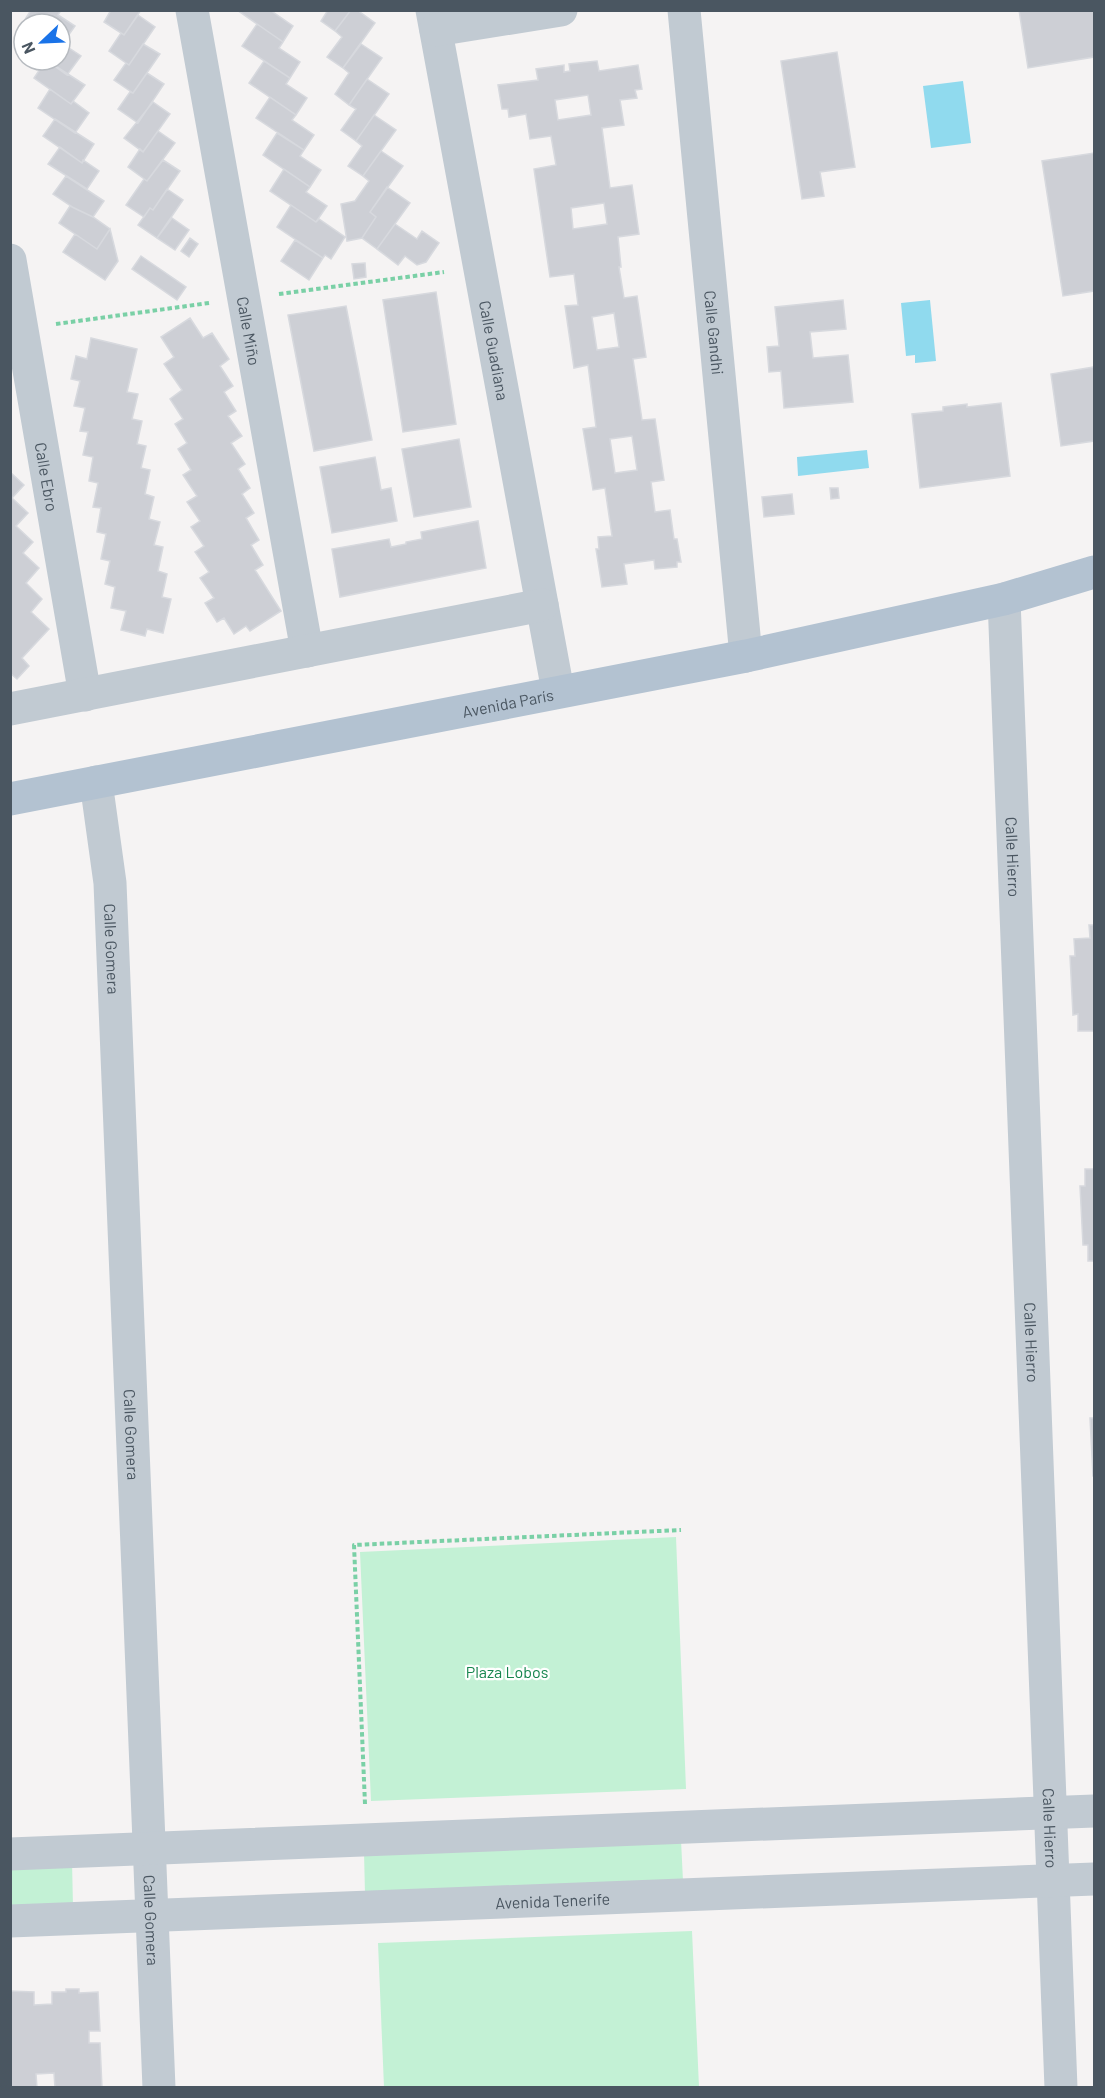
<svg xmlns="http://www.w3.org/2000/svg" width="1105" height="2098" font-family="Barlow,sans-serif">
<rect width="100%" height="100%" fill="#f5f3f3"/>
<path fill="#c3f1d5" d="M 676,1537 L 686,1789 L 371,1801 L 360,1552 Z
M 681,1840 L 683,1881 L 365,1894 L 364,1852 Z
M 72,1861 L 73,1907 L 11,1910 L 10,1863 Z
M 692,1931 L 699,2087 L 384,2087 L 378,1943 Z"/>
<path fill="#90daee" d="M 963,81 L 971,143 L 931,148 L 923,86 Z
M 930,300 L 936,361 L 915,363 L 915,355 L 906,356 L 901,303 Z
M 867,450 L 869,468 L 798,476 L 797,457 Z"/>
<path fill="#cdcfd5" stroke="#d7d9de" stroke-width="1.5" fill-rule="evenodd" d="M 31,10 L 61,10 L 58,15 L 75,26 L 61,46 L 60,24 L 29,24 L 24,21 Z
M 111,10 L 141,10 L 124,35 L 104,22 Z
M 237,10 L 273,10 L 273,12 L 293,26 L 283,42 Z
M 328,10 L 351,10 L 335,31 L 321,21 Z
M 351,10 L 357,10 L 375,23 L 343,68 L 327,57 L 342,37 L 335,31 Z
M 1019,10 L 1094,10 L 1094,57 L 1028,68 Z
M 138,15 L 155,27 L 129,65 L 109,51 L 121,33 L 124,35 Z
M 257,24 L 283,42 L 279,48 L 300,62 L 290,78 L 242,46 Z
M 63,44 L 81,56 L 67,75 L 46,60 L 60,60 L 60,45 Z
M 143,44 L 160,54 L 133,93 L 114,80 L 126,63 L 129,65 Z
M 361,44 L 382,58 L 349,105 L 335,94 L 349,73 L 343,68 Z
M 837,52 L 855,167 L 820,172 L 824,196 L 802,199 L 781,61 Z
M 46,60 L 85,85 L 71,104 L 34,78 Z
M 264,61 L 290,78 L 286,84 L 307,98 L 296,115 L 249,83 Z
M 597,61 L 599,71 L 638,65 L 642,89 L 635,90 L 637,98 L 620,100 L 624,125 L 602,128 L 610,188 L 632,185 L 639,234 L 618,237 L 621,267 L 619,267 L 624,298 L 637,296 L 646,357 L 633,359 L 642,420 L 655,419 L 664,480 L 651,482 L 655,512 L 670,510 L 674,539 L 677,539 L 681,562 L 677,562 L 677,567 L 655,569 L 654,560 L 624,564 L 627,584 L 602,587 L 596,549 L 599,549 L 598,537 L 612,536 L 605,488 L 593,490 L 583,429 L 596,427 L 588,365 L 574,368 L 565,306 L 578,305 L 574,274 L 550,277 L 534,169 L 556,165 L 551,136 L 530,139 L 526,114 L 509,117 L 508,109 L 502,109 L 498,85 L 538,80 L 536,69 L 564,65 L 564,72 L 570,71 L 569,64 ZM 588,95 L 591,115 L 558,120 L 555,100 ZM 604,203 L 607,224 L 573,229 L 571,208 ZM 614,313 L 619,347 L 597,350 L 592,317 ZM 632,436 L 637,470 L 615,473 L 610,439 Z
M 147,73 L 164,84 L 138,123 L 118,109 L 130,92 L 133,93 Z
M 367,79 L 389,94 L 356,141 L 341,130 L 356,109 L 349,105 Z
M 50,89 L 71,104 L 73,101 L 89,113 L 75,133 L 38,108 Z
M 270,97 L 296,115 L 292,120 L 314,135 L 304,150 L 256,118 Z
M 153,102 L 170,114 L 143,152 L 124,138 Z
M 374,115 L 396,130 L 363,176 L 348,166 L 362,146 L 356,141 Z
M 55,119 L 94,144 L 82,163 L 43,136 Z
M 158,131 L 175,143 L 147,181 L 128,167 L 140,149 L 143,152 Z
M 277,133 L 304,150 L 300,156 L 321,170 L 310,187 L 263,155 Z
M 60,147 L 82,163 L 83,160 L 99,171 L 87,189 L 48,164 Z
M 381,151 L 403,166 L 370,212 L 376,217 L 362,238 L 347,241 L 341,204 L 355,201 L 369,181 L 363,176 Z
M 1094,153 L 1094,291 L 1063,296 L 1042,161 Z
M 163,160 L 180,171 L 153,210 L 150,208 L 144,217 L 126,205 L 144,179 L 147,181 Z
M 284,169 L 310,187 L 306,192 L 327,206 L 316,222 L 270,191 Z
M 66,176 L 104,201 L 93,217 L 74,208 L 53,194 Z
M 387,187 L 410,203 L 377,249 L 362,238 L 376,217 L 370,212 Z
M 167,189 L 183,200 L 157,238 L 138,225 L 150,208 L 153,210 Z
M 291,205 L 316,222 L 319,219 L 345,237 L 331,259 L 325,255 L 323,258 L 277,227 Z
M 70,206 L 93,217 L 110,229 L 97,249 L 59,223 Z
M 172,218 L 189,230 L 175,250 L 157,238 Z
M 395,224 L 417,239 L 422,231 L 439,243 L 426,262 L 417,265 L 405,256 L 398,265 L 377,249 Z
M 110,229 L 118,261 L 105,280 L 63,252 L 75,234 L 97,249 Z
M 190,238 L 198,244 L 189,257 L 181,251 Z
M 295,240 L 323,258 L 309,280 L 281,261 Z
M 141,256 L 186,287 L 177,300 L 132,269 Z
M 365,263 L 366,277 L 354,279 L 352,264 Z
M 436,292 L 456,424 L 403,432 L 383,300 Z
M 843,300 L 846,329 L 810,332 L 813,358 L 848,355 L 853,402 L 784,408 L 781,371 L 769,372 L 767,347 L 779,346 L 775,307 Z
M 346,306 L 372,440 L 314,451 L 288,315 Z
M 190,318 L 203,338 L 212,333 L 229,359 L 220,366 L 233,386 L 224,392 L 236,411 L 228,416 L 242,436 L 231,443 L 245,464 L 238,469 L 250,488 L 242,494 L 254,513 L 246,518 L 259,540 L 251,545 L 263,565 L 255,570 L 281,611 L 250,631 L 246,626 L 234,634 L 224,618 L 217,622 L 205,603 L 214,598 L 200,578 L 209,572 L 195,552 L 204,546 L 191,527 L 200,521 L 187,502 L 197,496 L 183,475 L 191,470 L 178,449 L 187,443 L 175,424 L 183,419 L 170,399 L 182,390 L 164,364 L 174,357 L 161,337 Z
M 91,338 L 137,349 L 127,392 L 138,394 L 132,419 L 142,421 L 137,444 L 146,446 L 141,468 L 150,470 L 145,494 L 154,497 L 149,519 L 160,522 L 154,545 L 163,547 L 158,571 L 167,574 L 162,597 L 171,599 L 163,633 L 147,629 L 145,636 L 121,630 L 126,611 L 111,608 L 115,587 L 105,584 L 110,561 L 101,559 L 106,534 L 97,532 L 101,508 L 93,507 L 98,483 L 89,481 L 93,457 L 83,455 L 88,432 L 80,431 L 85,408 L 74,406 L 80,381 L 71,379 L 76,356 L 87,359 Z
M 1094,367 L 1094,441 L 1061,446 L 1051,374 Z
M 1001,403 L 1010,476 L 920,488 L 912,414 L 943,411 L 943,407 L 967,404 L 967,407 Z
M 459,439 L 471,507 L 414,517 L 402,449 Z
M 375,457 L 381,490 L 391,488 L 397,521 L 332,533 L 320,467 Z
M 10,472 L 24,485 L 12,498 L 28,513 L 16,526 L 33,542 L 23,553 L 39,568 L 26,583 L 42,599 L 31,612 L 49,629 L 22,658 L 29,666 L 17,679 L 10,673 Z
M 830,488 L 838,488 L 839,498 L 831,499 Z
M 792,494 L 794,514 L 764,517 L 762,497 Z
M 478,521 L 486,568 L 340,597 L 332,549 L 389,539 L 391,547 L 406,544 L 406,542 L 422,539 L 421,532 Z
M 1089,925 L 1094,925 L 1094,1044 L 1094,1031 L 1078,1031 L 1078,1014 L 1073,1015 L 1070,956 L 1075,956 L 1074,939 L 1090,938 Z
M 1085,1169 L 1094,1169 L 1094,1261 L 1088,1261 L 1088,1245 L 1083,1245 L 1080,1186 L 1085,1186 Z
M 1090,1418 L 1094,1418 L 1094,1476 L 1093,1476 Z
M 66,1989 L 79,1989 L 79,1993 L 98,1992 L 100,2031 L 89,2031 L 89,2043 L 100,2043 L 102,2088 L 55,2088 L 54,2073 L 36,2074 L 37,2088 L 10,2088 L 10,1991 L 34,1992 L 34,2005 L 52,2004 L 52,1992 L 66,1992 Z"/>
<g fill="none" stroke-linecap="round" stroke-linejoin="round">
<path stroke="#7ad0a6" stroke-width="4" stroke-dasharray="4.5 3" stroke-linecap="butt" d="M 279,294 L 444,272
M 56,324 L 209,303
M 365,1804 L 354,1545 L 681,1530"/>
<g stroke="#c1cad2" stroke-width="33">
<path id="s1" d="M 192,10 L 307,651"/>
<path id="s2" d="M 432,10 L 558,691"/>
<path id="s3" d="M 684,10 L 746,656"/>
<path d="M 436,30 L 561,10"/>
<path id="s4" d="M 10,260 L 85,695"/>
<path id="s5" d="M 1004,599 L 1061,2088"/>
<path d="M 10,709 L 542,605"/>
<path id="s6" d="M 96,782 L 110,883 L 159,2088"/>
<path d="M 10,1854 L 1094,1811"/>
<path id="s7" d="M 10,1921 L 1094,1879"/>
</g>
<path stroke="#b3c2d1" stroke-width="33" id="s8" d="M 10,799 L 746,656 L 1004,599 L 1094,572"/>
</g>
<g text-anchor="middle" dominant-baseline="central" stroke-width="4.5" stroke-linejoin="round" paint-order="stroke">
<g font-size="16" fill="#4a5661" stroke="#fff">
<text stroke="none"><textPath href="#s1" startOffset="326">Calle Miño</textPath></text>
<text stroke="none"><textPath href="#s3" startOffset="324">Calle Gandhi</textPath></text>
<text stroke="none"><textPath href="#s2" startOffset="346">Calle Guadiana</textPath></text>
<text stroke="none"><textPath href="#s4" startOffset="220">Calle Ebro</textPath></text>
<text stroke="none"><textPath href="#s8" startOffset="507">Avenida París</textPath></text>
<text stroke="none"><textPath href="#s5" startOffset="258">Calle Hierro</textPath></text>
<text stroke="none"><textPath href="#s6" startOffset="168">Calle Gomera</textPath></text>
<text stroke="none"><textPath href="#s5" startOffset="744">Calle Hierro</textPath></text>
<text stroke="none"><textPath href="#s6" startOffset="654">Calle Gomera</textPath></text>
<text stroke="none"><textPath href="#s5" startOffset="1230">Calle Hierro</textPath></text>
<text stroke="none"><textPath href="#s7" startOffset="543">Avenida Tenerife</textPath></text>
<text stroke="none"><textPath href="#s6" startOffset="1140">Calle Gomera</textPath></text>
</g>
<g font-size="16" fill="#17864f" stroke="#fff">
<text x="507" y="1671">Plaza Lobos</text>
</g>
</g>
<rect width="1105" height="2098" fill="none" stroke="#4a5661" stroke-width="24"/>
<g transform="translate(42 42) rotate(247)"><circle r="28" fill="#ffffff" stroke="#b7bbc0" stroke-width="1.5"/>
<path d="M0-4.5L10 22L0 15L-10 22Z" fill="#1a73e8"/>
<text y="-9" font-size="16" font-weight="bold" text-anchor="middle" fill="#4a5661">N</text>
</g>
</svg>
